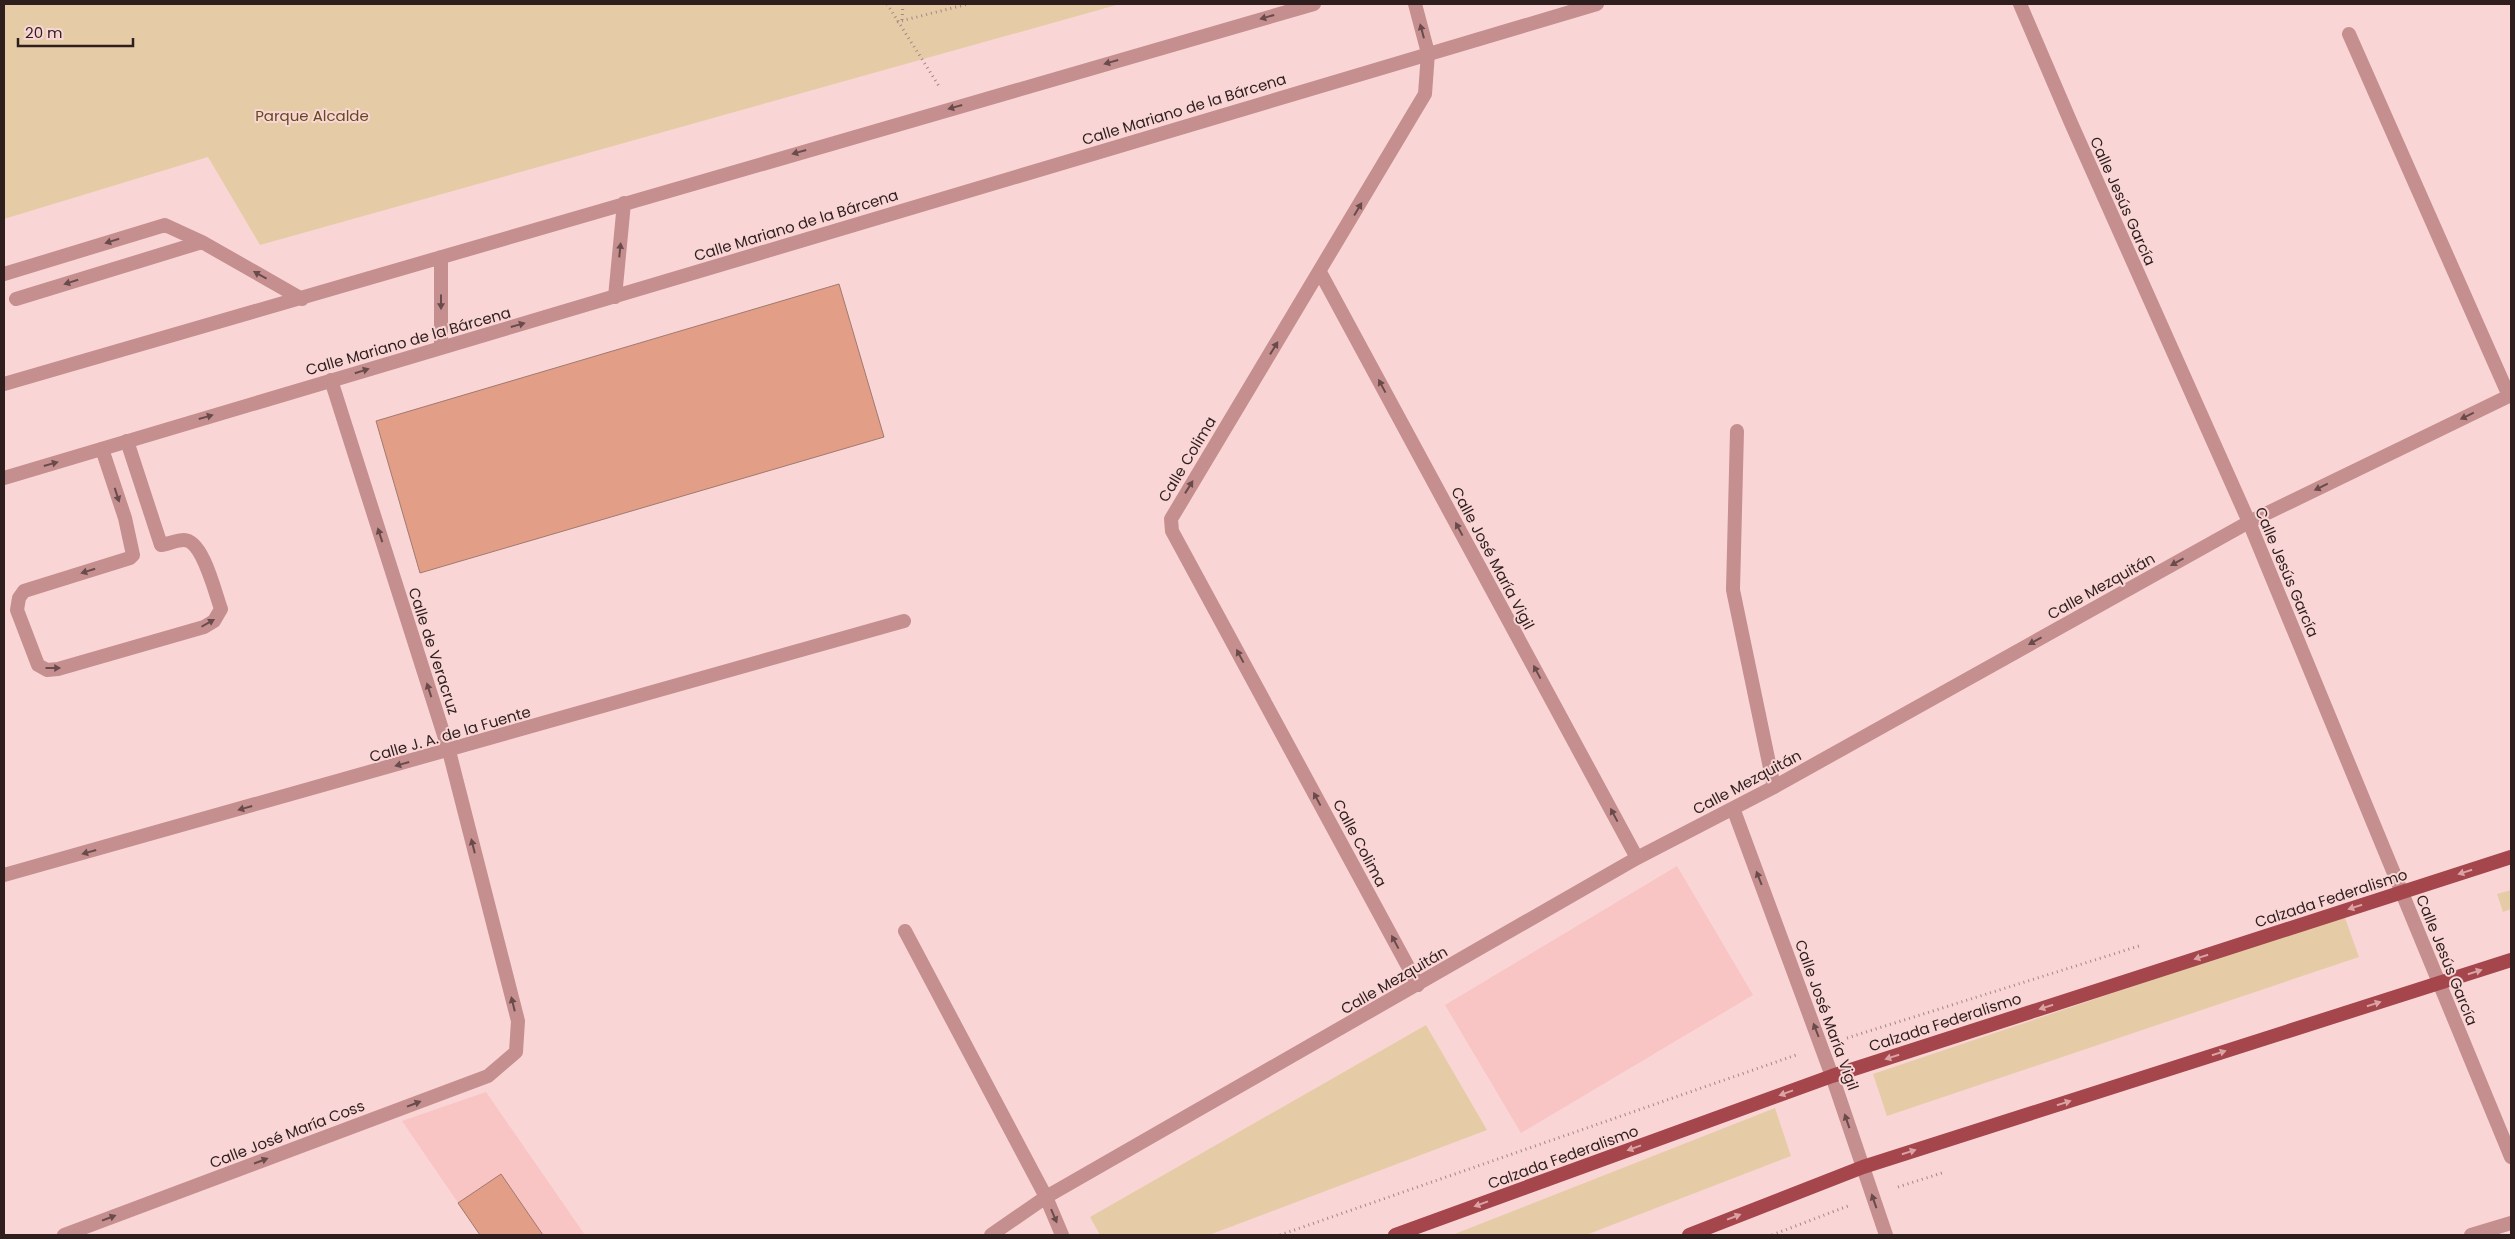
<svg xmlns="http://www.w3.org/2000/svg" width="2515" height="1239" font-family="Poppins,sans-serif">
<rect width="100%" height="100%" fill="#f9d6d5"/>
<path fill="#f8c4c4" d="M 1677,866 L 1753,995 L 1521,1133 L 1445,1005 Z
M 486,1092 L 585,1235 L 480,1235 L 402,1121 Z"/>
<path fill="#e6cca6" d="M 4,4 L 1120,4 L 260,245 L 208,157 L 4,219 Z
M 2511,890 L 2511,909 L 2503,912 L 2497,894 Z
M 2344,915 L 2359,957 L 1887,1116 L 1873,1074 Z
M 1426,1025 L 1487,1130 L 1209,1235 L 1100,1235 L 1090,1217 Z
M 1775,1108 L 1791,1156 L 1586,1235 L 1452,1235 Z"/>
<path fill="#e39e88" stroke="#9f7a6e" d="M 839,284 L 884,437 L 420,573 L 376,421 Z
M 501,1174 L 543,1235 L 480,1235 L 458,1203 Z"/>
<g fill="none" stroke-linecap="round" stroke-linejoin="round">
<path stroke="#a28786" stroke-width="3" stroke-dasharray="1 4" stroke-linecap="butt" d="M 887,4 L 939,86
M 902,20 L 903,4
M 897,22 L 968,4
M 1847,1038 L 2139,946
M 1898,1187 L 1945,1172
M 1280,1235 L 1796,1055
M 1772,1235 L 1848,1206"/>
<path stroke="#c58e8f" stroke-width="14" d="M 4,274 L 165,225 L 202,242 L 302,299
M 16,299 L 202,242
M 1737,431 L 1733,590 L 1774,787
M 102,449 L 125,518 L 133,555 L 130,558 L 24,591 L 19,598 L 17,610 L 38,665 L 47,670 L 58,669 L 204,627 L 214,621 L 221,609 C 215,593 203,540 184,540 C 177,540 168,544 161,545 L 127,441
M 905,931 L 1046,1197 L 991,1235"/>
<path stroke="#c58e8f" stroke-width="14" d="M 1415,4 L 1428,53 L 1425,94 L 1171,519 L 1172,531 L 1418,985
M 2349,34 L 2509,396
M 441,257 L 441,348
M 1320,272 L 1637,858
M 615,297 L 624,203
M 4,384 L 1314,4
M 4,478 L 1597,4
M 1733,808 L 1832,1076
M 4,875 L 904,621
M 64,1235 L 488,1076 L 516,1052 L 518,1021 L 449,751 L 331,380
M 1062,1235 L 1046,1197 L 1637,858 L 1774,787 L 2249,522 L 2511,395
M 2471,1235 L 2511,1223"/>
<path stroke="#c58e8f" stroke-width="14" d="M 2020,4 L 2071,123 L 2249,522 L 2511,1157
M 1832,1076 L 1886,1235"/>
<path stroke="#a5454c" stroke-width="14" d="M 1395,1235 L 1832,1076 L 2511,857
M 1689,1235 L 1863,1167 L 2511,960"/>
</g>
<defs><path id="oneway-solid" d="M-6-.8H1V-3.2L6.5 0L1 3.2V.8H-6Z" transform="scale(1.25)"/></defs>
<g fill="#6a4b4b">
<use href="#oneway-solid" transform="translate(1267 17) rotate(164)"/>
<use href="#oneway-solid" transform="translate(1422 31) rotate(-105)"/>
<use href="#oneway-solid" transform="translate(1111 62) rotate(164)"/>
<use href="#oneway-solid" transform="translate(955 107) rotate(164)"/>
<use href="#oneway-solid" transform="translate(799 152) rotate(164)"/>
<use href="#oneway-solid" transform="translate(1358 209) rotate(-59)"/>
<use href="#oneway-solid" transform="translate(112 241) rotate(163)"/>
<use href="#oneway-solid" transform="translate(620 250) rotate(-84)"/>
<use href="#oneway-solid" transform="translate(260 275) rotate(-151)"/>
<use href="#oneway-solid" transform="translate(71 282) rotate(163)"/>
<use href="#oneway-solid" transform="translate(441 302) rotate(90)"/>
<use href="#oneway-solid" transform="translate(518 325) rotate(-16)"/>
<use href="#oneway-solid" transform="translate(1274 348) rotate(-58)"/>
<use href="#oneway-solid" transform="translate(362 371) rotate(-17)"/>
<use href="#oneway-solid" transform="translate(1382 386) rotate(-118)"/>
<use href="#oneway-solid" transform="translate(2467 416) rotate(154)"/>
<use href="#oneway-solid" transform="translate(206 417) rotate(-16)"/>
<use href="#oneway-solid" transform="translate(51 464) rotate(-16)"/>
<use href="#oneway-solid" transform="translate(1189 487) rotate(-58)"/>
<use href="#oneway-solid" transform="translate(2321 487) rotate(154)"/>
<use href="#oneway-solid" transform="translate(117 495) rotate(72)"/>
<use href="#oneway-solid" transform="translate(1459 529) rotate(-118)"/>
<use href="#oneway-solid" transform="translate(380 535) rotate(-108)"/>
<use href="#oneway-solid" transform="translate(2177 562) rotate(151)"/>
<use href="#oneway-solid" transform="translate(88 571) rotate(163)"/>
<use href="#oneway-solid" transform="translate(208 623) rotate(-30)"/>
<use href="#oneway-solid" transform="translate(2035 641) rotate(151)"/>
<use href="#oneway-solid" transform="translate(1240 656) rotate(-118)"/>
<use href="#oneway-solid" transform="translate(53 668)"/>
<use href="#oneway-solid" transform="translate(1537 672) rotate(-118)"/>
<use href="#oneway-solid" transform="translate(429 690) rotate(-108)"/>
<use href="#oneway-solid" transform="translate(402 764) rotate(164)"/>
<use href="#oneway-solid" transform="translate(1317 799) rotate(-118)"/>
<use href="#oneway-solid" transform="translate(245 808) rotate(164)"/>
<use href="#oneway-solid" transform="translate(1614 815) rotate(-118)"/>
<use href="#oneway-solid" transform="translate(473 846) rotate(-104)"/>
<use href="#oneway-solid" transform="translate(89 852) rotate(164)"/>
<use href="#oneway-solid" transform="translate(1759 878) rotate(-111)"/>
<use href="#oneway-solid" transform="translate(1395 942) rotate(-118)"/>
<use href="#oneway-solid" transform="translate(513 1004) rotate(-104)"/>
<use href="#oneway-solid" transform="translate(1816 1030) rotate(-111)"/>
<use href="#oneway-solid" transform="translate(414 1104) rotate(-21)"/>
<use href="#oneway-solid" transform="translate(1847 1121) rotate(-109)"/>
<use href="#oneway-solid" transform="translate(261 1161) rotate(-21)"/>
<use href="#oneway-solid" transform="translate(1874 1201) rotate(-109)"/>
<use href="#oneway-solid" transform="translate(1054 1216) rotate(67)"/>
<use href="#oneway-solid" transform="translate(109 1218) rotate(-21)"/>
</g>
<g fill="#dca3a5">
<use href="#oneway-solid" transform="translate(2465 872) rotate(162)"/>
<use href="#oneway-solid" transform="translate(2355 907) rotate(162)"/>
<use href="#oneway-solid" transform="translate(2201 957) rotate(162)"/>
<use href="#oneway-solid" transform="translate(2475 972) rotate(-17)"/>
<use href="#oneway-solid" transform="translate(2374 1004) rotate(-18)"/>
<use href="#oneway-solid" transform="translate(2046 1007) rotate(162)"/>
<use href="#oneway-solid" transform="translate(2219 1053) rotate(-18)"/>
<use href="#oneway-solid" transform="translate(1892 1057) rotate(162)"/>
<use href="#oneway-solid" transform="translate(1786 1093) rotate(160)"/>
<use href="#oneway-solid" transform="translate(2064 1103) rotate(-18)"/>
<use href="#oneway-solid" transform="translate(1634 1148) rotate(160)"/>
<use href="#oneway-solid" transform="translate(1909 1152) rotate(-18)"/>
<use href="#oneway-solid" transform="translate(1481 1204) rotate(160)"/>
<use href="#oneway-solid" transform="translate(1734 1217) rotate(-21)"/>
</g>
<g text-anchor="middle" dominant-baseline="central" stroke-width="4" stroke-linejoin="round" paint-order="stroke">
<g font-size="15" fill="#2e1e1e" stroke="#f9d6d5">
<text transform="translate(1184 109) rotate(-17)">Calle Mariano de la Bárcena</text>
<text transform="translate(2123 201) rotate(66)">Calle Jesús García</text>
<text transform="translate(796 225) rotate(-17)">Calle Mariano de la Bárcena</text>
<text transform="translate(408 341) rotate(-16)">Calle Mariano de la Bárcena</text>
<text transform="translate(1187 459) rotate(-59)">Calle Colima</text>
<text transform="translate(1493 558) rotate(62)">Calle José María Vigil</text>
<text transform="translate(2287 572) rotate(67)">Calle Jesús García</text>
<text transform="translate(2101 586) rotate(-29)">Calle Mezquitán</text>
<text transform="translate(434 651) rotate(72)">Calle de Veracruz</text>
<text transform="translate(450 734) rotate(-16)">Calle J. A. de la Fuente</text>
<text transform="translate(1747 782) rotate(-28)">Calle Mezquitán</text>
<text transform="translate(1360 843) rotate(62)">Calle Colima</text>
<text transform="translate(2331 898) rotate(-18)">Calzada Federalismo</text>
<text transform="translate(2447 960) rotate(68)">Calle Jesús García</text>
<text transform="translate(1394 980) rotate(-30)">Calle Mezquitán</text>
<text transform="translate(1827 1015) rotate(70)">Calle José María Vigil</text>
<text transform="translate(1945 1022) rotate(-18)">Calzada Federalismo</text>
<text transform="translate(287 1134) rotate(-21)">Calle José María Coss</text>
<text transform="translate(1563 1157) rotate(-20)">Calzada Federalismo</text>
</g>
<g font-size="15" fill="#644a1c" stroke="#f9d6d5">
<text x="312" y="115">Parque Alcalde</text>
</g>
</g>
<rect width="2515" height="1239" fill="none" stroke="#2e1e1e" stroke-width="10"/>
<path d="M18 38v8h115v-8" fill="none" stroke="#2e1e1e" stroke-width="2.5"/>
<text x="25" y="38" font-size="15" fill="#2e1e1e" stroke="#f9d6d5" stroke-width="4" paint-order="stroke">20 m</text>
</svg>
